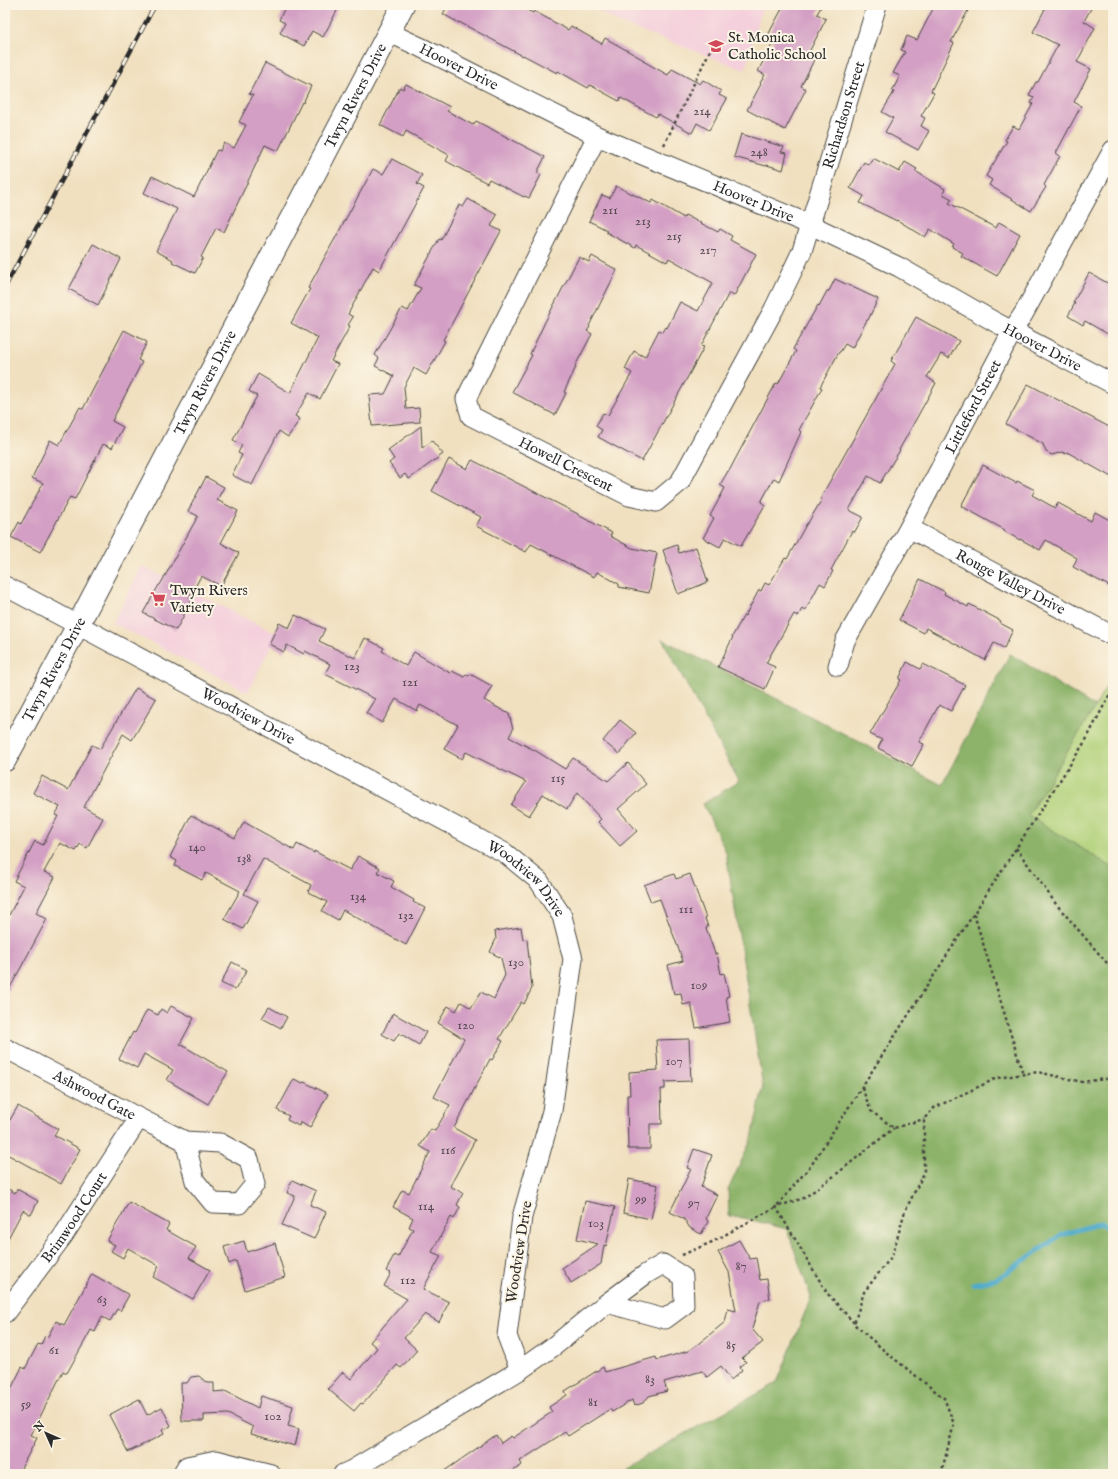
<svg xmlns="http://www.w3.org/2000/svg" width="1118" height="1479" font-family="'IM FELL English',serif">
<rect width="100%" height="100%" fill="#fcf5e5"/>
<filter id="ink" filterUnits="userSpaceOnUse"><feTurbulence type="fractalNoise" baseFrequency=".025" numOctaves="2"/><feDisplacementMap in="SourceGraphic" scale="8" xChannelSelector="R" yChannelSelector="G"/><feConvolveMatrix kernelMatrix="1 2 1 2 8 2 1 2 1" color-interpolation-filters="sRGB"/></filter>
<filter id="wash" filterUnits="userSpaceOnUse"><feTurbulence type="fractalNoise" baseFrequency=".012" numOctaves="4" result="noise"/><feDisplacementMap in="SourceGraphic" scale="16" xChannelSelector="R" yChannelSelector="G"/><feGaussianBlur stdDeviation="0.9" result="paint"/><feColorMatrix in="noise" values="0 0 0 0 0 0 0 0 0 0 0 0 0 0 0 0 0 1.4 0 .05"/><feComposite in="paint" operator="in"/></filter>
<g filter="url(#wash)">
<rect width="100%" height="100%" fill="#f0e0bf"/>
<path fill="#f4cfdc" d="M 593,5 L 763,5 L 745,70 L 617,22 L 592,7 Z
M 142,566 L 277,634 L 248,692 L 113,623 Z"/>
<path fill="#b0d179" stroke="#6e7e52" d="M 1113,674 L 1113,868 L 1028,815 L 1095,707 Z"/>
<path fill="#8cb369" stroke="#5c6f4a" d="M 662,639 L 942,785 L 1010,654 L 1095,707 L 1028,815 L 1113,868 L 1113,1474 L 612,1474 L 777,1383 L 811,1297 L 787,1229 L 744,1218 L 729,1216 L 728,1190 L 752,1138 L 763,1087 L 726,852 L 703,804 L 739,781 Z"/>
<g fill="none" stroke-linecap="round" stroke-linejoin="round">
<path stroke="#4daacb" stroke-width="5" d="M 973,1284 L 997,1279 L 1061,1235 L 1101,1223 L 1113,1231"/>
</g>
<g id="blocks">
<path fill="#d39fc4" d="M 286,5 L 340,5 L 323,37 L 312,31 L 304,46 L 280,33 L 285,23 L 279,20 Z
M 448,5 L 516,5 L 533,13 L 534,11 L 568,30 L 571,26 L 602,44 L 605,38 L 644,60 L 643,61 L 668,75 L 672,69 L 700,84 L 703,80 L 721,91 L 719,95 L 727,99 L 709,130 L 697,123 L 692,133 L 658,114 L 656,117 L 621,98 L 619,101 L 590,85 L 588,88 L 558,71 L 557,73 L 523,55 L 523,56 L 459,22 L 459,23 L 443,14 Z
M 784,5 L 822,5 L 817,14 L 826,19 L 809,52 L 816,56 L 801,86 L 806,89 L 785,130 L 747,110 L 761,84 L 760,83 L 765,75 L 758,71 L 774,41 L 767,37 Z
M 935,5 L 971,5 L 951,42 L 954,43 L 931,91 L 934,93 L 921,116 L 925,118 L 921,126 L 929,131 L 918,150 L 885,132 L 893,118 L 882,112 L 894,92 L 892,91 L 900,76 L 893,73 L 905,52 L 901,50 L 907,36 L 917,40 Z
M 1047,5 L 1093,5 L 1084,21 L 1095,28 L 1077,62 L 1091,69 L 1074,102 L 1081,106 L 1056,153 L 1060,156 L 1044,185 L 1046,187 L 1031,211 L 989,185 L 992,180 L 986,176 L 1007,141 L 1005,140 L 1013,126 L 1019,129 L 1033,104 L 1031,103 L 1034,97 L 1029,95 L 1036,82 L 1038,82 L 1058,45 L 1033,32 Z
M 265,63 L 311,86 L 303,103 L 302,102 L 278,151 L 265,145 L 224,232 L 216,228 L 201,257 L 203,258 L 195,273 L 172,262 L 173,260 L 156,251 L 177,209 L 144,193 L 152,176 L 194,197 L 217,150 L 220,151 L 224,143 L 234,148 L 246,125 L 239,122 L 253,95 L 249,94 Z
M 406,84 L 450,107 L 447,111 L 473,125 L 476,121 L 545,157 L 537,173 L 541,175 L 529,198 L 525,196 L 524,197 L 489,179 L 487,183 L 446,161 L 449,155 L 406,131 L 403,137 L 380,125 L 400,87 L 403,89 Z
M 741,134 L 784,147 L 781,152 L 787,153 L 783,170 L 767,165 L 766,166 L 734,157 Z
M 873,158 L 899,172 L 905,162 L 917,169 L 915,171 L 945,189 L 943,194 L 952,199 L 949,203 L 996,228 L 999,222 L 1020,234 L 997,276 L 961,256 L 963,253 L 952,247 L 954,244 L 930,229 L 925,237 L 897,220 L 897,221 L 860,203 L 864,196 L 850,188 L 864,162 L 869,165 Z
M 392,159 L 422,175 L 417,184 L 424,188 L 379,271 L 373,267 L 348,314 L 353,317 L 348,325 L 350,326 L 331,361 L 338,364 L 320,399 L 309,393 L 295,416 L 300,419 L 288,437 L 279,431 L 252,485 L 232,475 L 242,455 L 238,453 L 242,445 L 233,440 L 257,396 L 249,391 L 258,374 L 290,393 L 318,338 L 291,323 L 310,289 L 308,288 L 373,169 L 383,174 Z
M 616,186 L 651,203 L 653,200 L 684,218 L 685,215 L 718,232 L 720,229 L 732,236 L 730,240 L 756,254 L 734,296 L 729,293 L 701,346 L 704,347 L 642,461 L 598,437 L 602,430 L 596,426 L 603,413 L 608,415 L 632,373 L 625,369 L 634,351 L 645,357 L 659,330 L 663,332 L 666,327 L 667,328 L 680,302 L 698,311 L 713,283 L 669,258 L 667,262 L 636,245 L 635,248 L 606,232 L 607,230 L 589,221 L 602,195 L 610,198 Z
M 468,199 L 497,215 L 491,226 L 501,231 L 443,340 L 445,341 L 426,375 L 414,368 L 404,387 L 406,409 L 419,408 L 420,422 L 372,426 L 369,395 L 385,394 L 394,376 L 375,366 L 379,358 L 375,355 L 402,308 L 408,311 L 421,288 L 414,285 L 439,239 L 441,240 L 459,205 L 463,207 Z
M 93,244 L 121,259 L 98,305 L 69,289 Z
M 592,256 L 617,270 L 589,326 L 590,327 L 587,331 L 592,334 L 575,366 L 576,367 L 564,392 L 566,393 L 555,415 L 512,392 L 532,355 L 530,354 L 545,322 L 579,257 L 589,262 Z
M 1089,273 L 1113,286 L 1113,337 L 1085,321 L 1083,325 L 1068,316 L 1075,303 L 1073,303 Z
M 835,279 L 878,299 L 868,320 L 867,320 L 852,348 L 845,344 L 840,352 L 839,352 L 820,387 L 822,388 L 799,430 L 801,432 L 779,481 L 774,478 L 761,502 L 765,505 L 741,546 L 725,538 L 720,547 L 703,538 L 714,518 L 710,516 L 725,488 L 720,485 L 728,471 L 729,471 L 776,383 L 778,384 L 796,351 L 793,349 L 818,305 L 819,306 L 827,291 L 829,291 Z
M 916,317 L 959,341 L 949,358 L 941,354 L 927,377 L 936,383 L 899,450 L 900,450 L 880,483 L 868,476 L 849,510 L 863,517 L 854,533 L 852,531 L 831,570 L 833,571 L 825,586 L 820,583 L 805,611 L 802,609 L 798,616 L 794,614 L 766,663 L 775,667 L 765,689 L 718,667 L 733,637 L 732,637 L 744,615 L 745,616 L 759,590 L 761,591 L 765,583 L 769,585 L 785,558 L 787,559 L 807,523 L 808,523 L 822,499 L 820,499 L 895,364 L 891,361 Z
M 124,330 L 147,342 L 138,360 L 142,362 L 112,421 L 123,427 L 112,448 L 103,444 L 75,499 L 70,497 L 40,552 L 11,537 L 19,522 L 21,524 L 43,483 L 32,478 L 50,440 L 59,445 L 80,407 L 83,409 Z
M 1028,384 L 1113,429 L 1113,478 L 1067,452 L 1066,454 L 1062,452 L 1052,455 L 1046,452 L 1043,444 L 1006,424 Z
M 421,426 L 422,448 L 432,441 L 443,454 L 409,479 L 405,474 L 400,478 L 389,463 L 394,459 L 388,450 Z
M 449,459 L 467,469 L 472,460 L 578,514 L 578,515 L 612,533 L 610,536 L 632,548 L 657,553 L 649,593 L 619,587 L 619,584 L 597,572 L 594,577 L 531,544 L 526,552 L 476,526 L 481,517 L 432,491 Z
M 983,465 L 1016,483 L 1017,481 L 1035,490 L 1032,495 L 1055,508 L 1058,503 L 1091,521 L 1095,512 L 1113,522 L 1113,588 L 1073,567 L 1077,558 L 1046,540 L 1040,550 L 1020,539 L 1020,540 L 1004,531 L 1005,530 L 961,506 Z
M 206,477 L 224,487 L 217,500 L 238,511 L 221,543 L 239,553 L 221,586 L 201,576 L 189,598 L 192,600 L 176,630 L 143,613 L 159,585 L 160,585 L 198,516 L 188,511 Z
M 677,545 L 679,553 L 696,547 L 708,582 L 678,594 L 663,550 Z
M 920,579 L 945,592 L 944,594 L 968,607 L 969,604 L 1001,621 L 1000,623 L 1013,630 L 1004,648 L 994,643 L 985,660 L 926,628 L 924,633 L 899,620 Z
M 295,615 L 325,629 L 319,641 L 355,658 L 365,638 L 384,648 L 382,651 L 406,666 L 414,652 L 450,673 L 452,671 L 464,677 L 466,674 L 469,676 L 470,674 L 492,686 L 484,700 L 509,714 L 513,729 L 509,737 L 536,751 L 565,769 L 573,758 L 608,781 L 628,763 L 646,784 L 618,809 L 637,831 L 620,846 L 598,822 L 601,819 L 577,793 L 567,809 L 543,794 L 529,816 L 511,805 L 526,782 L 466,752 L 462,759 L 444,749 L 458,725 L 420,705 L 417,711 L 396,699 L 382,723 L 366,713 L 375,699 L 325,674 L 330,664 L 305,651 L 304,654 L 287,645 L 284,652 L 269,644 L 279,623 L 289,628 Z
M 907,662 L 920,669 L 923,664 L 965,685 L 951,711 L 939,705 L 919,742 L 924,744 L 912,766 L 878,748 L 882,740 L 870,734 L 901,680 L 899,679 Z
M 136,688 L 156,699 L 132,740 L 123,734 L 84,807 L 103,818 L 87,848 L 80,844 L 76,851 L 60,843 L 44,872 L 55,877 L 36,913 L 47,919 L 5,997 L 5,923 L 24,886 L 14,881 L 35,841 L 43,845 L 58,816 L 55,815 L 60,807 L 33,793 L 42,776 L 68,790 L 92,745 L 100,749 Z
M 620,720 L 636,733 L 619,754 L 603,741 Z
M 191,815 L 235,838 L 244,822 L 294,850 L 297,844 L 314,853 L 314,851 L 350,870 L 358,856 L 380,868 L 377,872 L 394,881 L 391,887 L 414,900 L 413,902 L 425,908 L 406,945 L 343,910 L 338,920 L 322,911 L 327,902 L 308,892 L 311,885 L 263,859 L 244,894 L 258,901 L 243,929 L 224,919 L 240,891 L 206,873 L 202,880 L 175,866 L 177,861 L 170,857 Z
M 674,874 L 676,879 L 690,874 L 706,918 L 705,918 L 708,927 L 706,928 L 715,954 L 717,954 L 721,974 L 724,973 L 729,996 L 726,997 L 730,1022 L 696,1028 L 691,1003 L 683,1005 L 681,993 L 674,994 L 668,965 L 683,961 L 660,899 L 651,902 L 644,885 Z
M 521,927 L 523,940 L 527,939 L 532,988 L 524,1004 L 521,1002 L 499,1039 L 503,1041 L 492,1060 L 490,1059 L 454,1128 L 475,1140 L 450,1186 L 463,1193 L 457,1205 L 460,1207 L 454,1219 L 451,1217 L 432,1252 L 441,1256 L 423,1289 L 449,1302 L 439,1322 L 425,1314 L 404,1338 L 417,1350 L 401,1368 L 397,1365 L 363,1404 L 361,1403 L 354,1411 L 328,1389 L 343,1372 L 351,1379 L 377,1348 L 370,1342 L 407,1299 L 384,1286 L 391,1273 L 386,1271 L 394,1255 L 398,1257 L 413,1229 L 409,1227 L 413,1218 L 393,1207 L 402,1190 L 409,1193 L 430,1152 L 420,1146 L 431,1129 L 435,1131 L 450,1105 L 434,1097 L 464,1039 L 438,1023 L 448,1006 L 456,1011 L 461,1002 L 471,1008 L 481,992 L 494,999 L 505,975 L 501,958 L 490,952 L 496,939 L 495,931 Z
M 232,962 L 247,970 L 235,990 L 221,983 Z
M 171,1006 L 194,1018 L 180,1044 L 228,1072 L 208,1104 L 167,1080 L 173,1070 L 144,1054 L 137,1068 L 119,1059 L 133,1032 L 135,1033 L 147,1010 L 158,1015 L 161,1009 L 167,1013 Z
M 269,1007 L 287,1017 L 281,1028 L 262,1018 Z
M 393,1013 L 426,1032 L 419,1045 L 399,1033 L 394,1041 L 382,1034 Z
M 689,1039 L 691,1081 L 665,1082 L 665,1089 L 661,1089 L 662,1124 L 650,1124 L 650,1149 L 628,1149 L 627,1095 L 630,1095 L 629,1072 L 658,1070 L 656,1040 Z
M 294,1079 L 303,1083 L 304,1082 L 328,1094 L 310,1128 L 300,1122 L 299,1126 L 287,1120 L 289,1116 L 277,1110 Z
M 18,1106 L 58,1129 L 54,1135 L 80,1149 L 61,1184 L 5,1153 L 5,1117 L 10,1120 Z
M 694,1149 L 712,1155 L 701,1187 L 717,1195 L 706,1218 L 708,1222 L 701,1234 L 690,1228 L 684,1219 L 670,1212 L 691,1169 L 687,1168 Z
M 629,1179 L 658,1185 L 651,1219 L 623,1213 Z
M 292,1180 L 316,1191 L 310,1205 L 326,1212 L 314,1239 L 282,1225 L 295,1196 L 287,1193 Z
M 5,1187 L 15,1193 L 17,1189 L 38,1201 L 31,1215 L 23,1210 L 5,1244 Z
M 585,1201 L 615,1207 L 606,1246 L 604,1245 L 601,1264 L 571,1283 L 562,1268 L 598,1244 L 577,1239 Z
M 129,1202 L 169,1224 L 166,1230 L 196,1247 L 189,1258 L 210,1270 L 193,1299 L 153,1277 L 159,1266 L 128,1248 L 123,1258 L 111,1251 L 115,1245 L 107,1241 Z
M 739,1240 L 750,1259 L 756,1258 L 760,1280 L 767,1279 L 770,1299 L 760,1301 L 752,1329 L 763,1342 L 742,1358 L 746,1362 L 740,1367 L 742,1370 L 731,1380 L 721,1366 L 707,1377 L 702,1371 L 664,1382 L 667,1391 L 649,1396 L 643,1403 L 634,1406 L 632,1400 L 612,1412 L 610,1409 L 568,1436 L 565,1432 L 520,1461 L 522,1465 L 508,1474 L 440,1474 L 496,1435 L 501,1443 L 511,1436 L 513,1438 L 552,1412 L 549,1407 L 567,1395 L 565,1391 L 603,1367 L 605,1372 L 656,1357 L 657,1360 L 688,1351 L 698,1344 L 725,1322 L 728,1309 L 736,1311 L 729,1272 L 718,1252 Z
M 244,1241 L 247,1252 L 275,1243 L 285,1277 L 245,1290 L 236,1261 L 229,1264 L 224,1247 Z
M 92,1274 L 129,1295 L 120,1311 L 117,1309 L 110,1321 L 102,1317 L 95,1332 L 91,1330 L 67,1373 L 63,1371 L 31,1435 L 37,1438 L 18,1474 L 5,1474 L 5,1401 L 22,1367 L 25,1369 L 38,1344 L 41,1345 L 45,1336 L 47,1338 L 56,1321 L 64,1325 Z
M 199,1376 L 207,1383 L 214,1383 L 214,1392 L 225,1391 L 258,1408 L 261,1396 L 293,1406 L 288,1426 L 299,1429 L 295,1446 L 251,1434 L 253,1427 L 228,1414 L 204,1415 L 204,1421 L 182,1421 L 181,1383 L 187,1383 L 191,1377 Z
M 139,1399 L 147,1415 L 162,1407 L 171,1426 L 162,1430 L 164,1434 L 128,1452 L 109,1415 Z"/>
</g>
</g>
<g filter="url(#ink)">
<use href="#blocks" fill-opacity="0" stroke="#494641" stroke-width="1"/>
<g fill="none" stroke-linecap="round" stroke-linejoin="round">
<defs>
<g id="street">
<path id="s1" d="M 388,32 L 420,47 L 597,136 L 811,225 L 899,267 L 995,322 L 1113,384"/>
<path id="s2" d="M 597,136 L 466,399 L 471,416 L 629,496 L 656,502 L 680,482 L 774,309 L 802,251 L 877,5"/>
<path id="s3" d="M 909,528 L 1113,636"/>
<path id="s4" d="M 5,586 L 505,853 L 539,881 L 562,916 L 573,959 L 552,1111 L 522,1217 L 507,1336 L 520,1370"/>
<path id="s5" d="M 838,666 L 845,641 L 909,528 L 1013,330 L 1024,313 L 1113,150"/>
<path id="s6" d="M 5,1048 L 139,1118 L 185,1141 L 220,1143 L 249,1159 L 255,1184 L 239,1204 L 213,1203 L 195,1181 L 185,1141"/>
<path id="s7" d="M 5,1313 L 63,1236 L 139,1118"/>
<path d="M 182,1474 L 187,1466 L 216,1460 L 271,1474"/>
<path d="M 343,1474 L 352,1470 L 520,1370 L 554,1346 L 607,1303 L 646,1274 L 663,1264 L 683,1277 L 684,1305 L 665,1319 L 607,1303"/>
</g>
<g id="secondary">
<path id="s8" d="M 5,760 L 78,625 L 403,5"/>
</g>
</defs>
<use href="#street" stroke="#494641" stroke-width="21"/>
<use href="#secondary" stroke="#494641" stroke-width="24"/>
<path stroke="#494641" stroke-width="2.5" stroke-dasharray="3 3" stroke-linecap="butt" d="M 664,145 L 716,38
M 1016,848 L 1056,904 L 1113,970
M 974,914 L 1023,1074
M 862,1088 L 871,1111 L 894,1128 L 924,1119
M 682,1255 L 712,1242 L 776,1207 L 812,1164 L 1086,740 L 1113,688
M 854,1323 L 827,1293 L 776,1207 L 804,1198 L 834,1176 L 894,1128
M 941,1474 L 954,1424 L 944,1398 L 887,1353 L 854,1324 L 864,1292 L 892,1256 L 905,1211 L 924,1173 L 924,1119 L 934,1108 L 997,1078 L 1038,1072 L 1082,1082 L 1113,1078"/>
<use href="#street" stroke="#fff" stroke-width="19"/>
<use href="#secondary" stroke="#fff" stroke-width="22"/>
<defs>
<path id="rail" d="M 5,287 L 155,5"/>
</defs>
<use href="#rail" stroke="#2b2b2b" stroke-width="4.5"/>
<use href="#rail" stroke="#fcf5e5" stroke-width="3" stroke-dasharray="9" stroke-linecap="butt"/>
</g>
</g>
<defs>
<symbol id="school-bare" viewBox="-9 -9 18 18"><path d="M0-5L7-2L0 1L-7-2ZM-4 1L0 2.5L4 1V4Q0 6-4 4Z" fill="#d1495b" stroke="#fcf5e5" stroke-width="2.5" paint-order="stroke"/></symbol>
<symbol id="supermarket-bare" viewBox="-9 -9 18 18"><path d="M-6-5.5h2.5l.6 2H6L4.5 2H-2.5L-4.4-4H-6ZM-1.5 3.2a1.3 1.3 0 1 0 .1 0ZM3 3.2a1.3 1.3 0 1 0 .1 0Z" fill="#d1495b" stroke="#fcf5e5" stroke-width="2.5" paint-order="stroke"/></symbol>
</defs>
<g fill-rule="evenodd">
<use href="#school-bare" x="705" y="35" width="22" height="22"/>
<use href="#supermarket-bare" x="147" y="588" width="22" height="22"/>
</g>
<g text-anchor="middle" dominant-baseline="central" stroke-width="4" stroke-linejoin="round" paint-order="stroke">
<g font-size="13" fill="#554851">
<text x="702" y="111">214</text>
<text x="759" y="152">248</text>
<text x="610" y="210">211</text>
<text x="643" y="221">213</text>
<text x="674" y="236">215</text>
<text x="708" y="250">217</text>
<text x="352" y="666">123</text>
<text x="410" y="682">121</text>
<text x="558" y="778">115</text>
<text x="197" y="847">140</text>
<text x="244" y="858">138</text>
<text x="358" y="896">134</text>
<text x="686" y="909">111</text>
<text x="406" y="915">132</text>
<text x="516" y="962">130</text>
<text x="699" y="985">109</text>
<text x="466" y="1025">120</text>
<text x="674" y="1061">107</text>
<text x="448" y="1150">116</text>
<text x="641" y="1199">99</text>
<text x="694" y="1203">97</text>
<text x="426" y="1206">114</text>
<text x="596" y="1223">103</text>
<text x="741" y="1266">87</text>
<text x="408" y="1280">112</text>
<text x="102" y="1299">63</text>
<text x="731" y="1345">85</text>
<text x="54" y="1350">61</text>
<text x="650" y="1379">83</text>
<text x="593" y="1402">81</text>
<text x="26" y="1404">59</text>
<text x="273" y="1416">102</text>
</g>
<g font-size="15" fill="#2b2b2b" stroke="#fcf5e5" text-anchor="start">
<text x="728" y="37">St. Monica<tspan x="728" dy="17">Catholic School</tspan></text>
<text x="170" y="590">Twyn Rivers<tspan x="170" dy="17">Variety</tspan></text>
</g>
<g font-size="15" fill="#2b2b2b" stroke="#fcf5e5">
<text stroke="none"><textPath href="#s1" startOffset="79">Hoover Drive</textPath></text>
<text stroke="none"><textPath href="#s8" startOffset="751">Twyn Rivers Drive</textPath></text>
<text stroke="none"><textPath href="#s2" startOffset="951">Richardson Street</textPath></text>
<text stroke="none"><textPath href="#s1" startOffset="403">Hoover Drive</textPath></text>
<text stroke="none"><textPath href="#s1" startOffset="727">Hoover Drive</textPath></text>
<text stroke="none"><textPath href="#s8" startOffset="427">Twyn Rivers Drive</textPath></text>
<text stroke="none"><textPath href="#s5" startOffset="293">Littleford Street</textPath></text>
<text stroke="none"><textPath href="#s2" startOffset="418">Howell Crescent</textPath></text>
<text stroke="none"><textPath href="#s3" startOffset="115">Rouge Valley Drive</textPath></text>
<text stroke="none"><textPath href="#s8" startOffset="103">Twyn Rivers Drive</textPath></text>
<text stroke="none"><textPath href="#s4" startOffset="276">Woodview Drive</textPath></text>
<text stroke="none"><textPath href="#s4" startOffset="600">Woodview Drive</textPath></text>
<text stroke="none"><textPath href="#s6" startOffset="101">Ashwood Gate</textPath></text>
<text stroke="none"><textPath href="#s7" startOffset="118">Brimwood Court</textPath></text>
<text transform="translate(519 1252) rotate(-81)">Woodview Drive</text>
</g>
</g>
<rect width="1118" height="1479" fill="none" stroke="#fcf5e5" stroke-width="20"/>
<g transform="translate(46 1433) rotate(315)" stroke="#fcf5e5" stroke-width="3" paint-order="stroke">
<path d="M0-3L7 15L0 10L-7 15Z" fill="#2b2b2b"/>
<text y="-6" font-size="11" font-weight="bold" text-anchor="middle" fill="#2b2b2b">N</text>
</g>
</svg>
